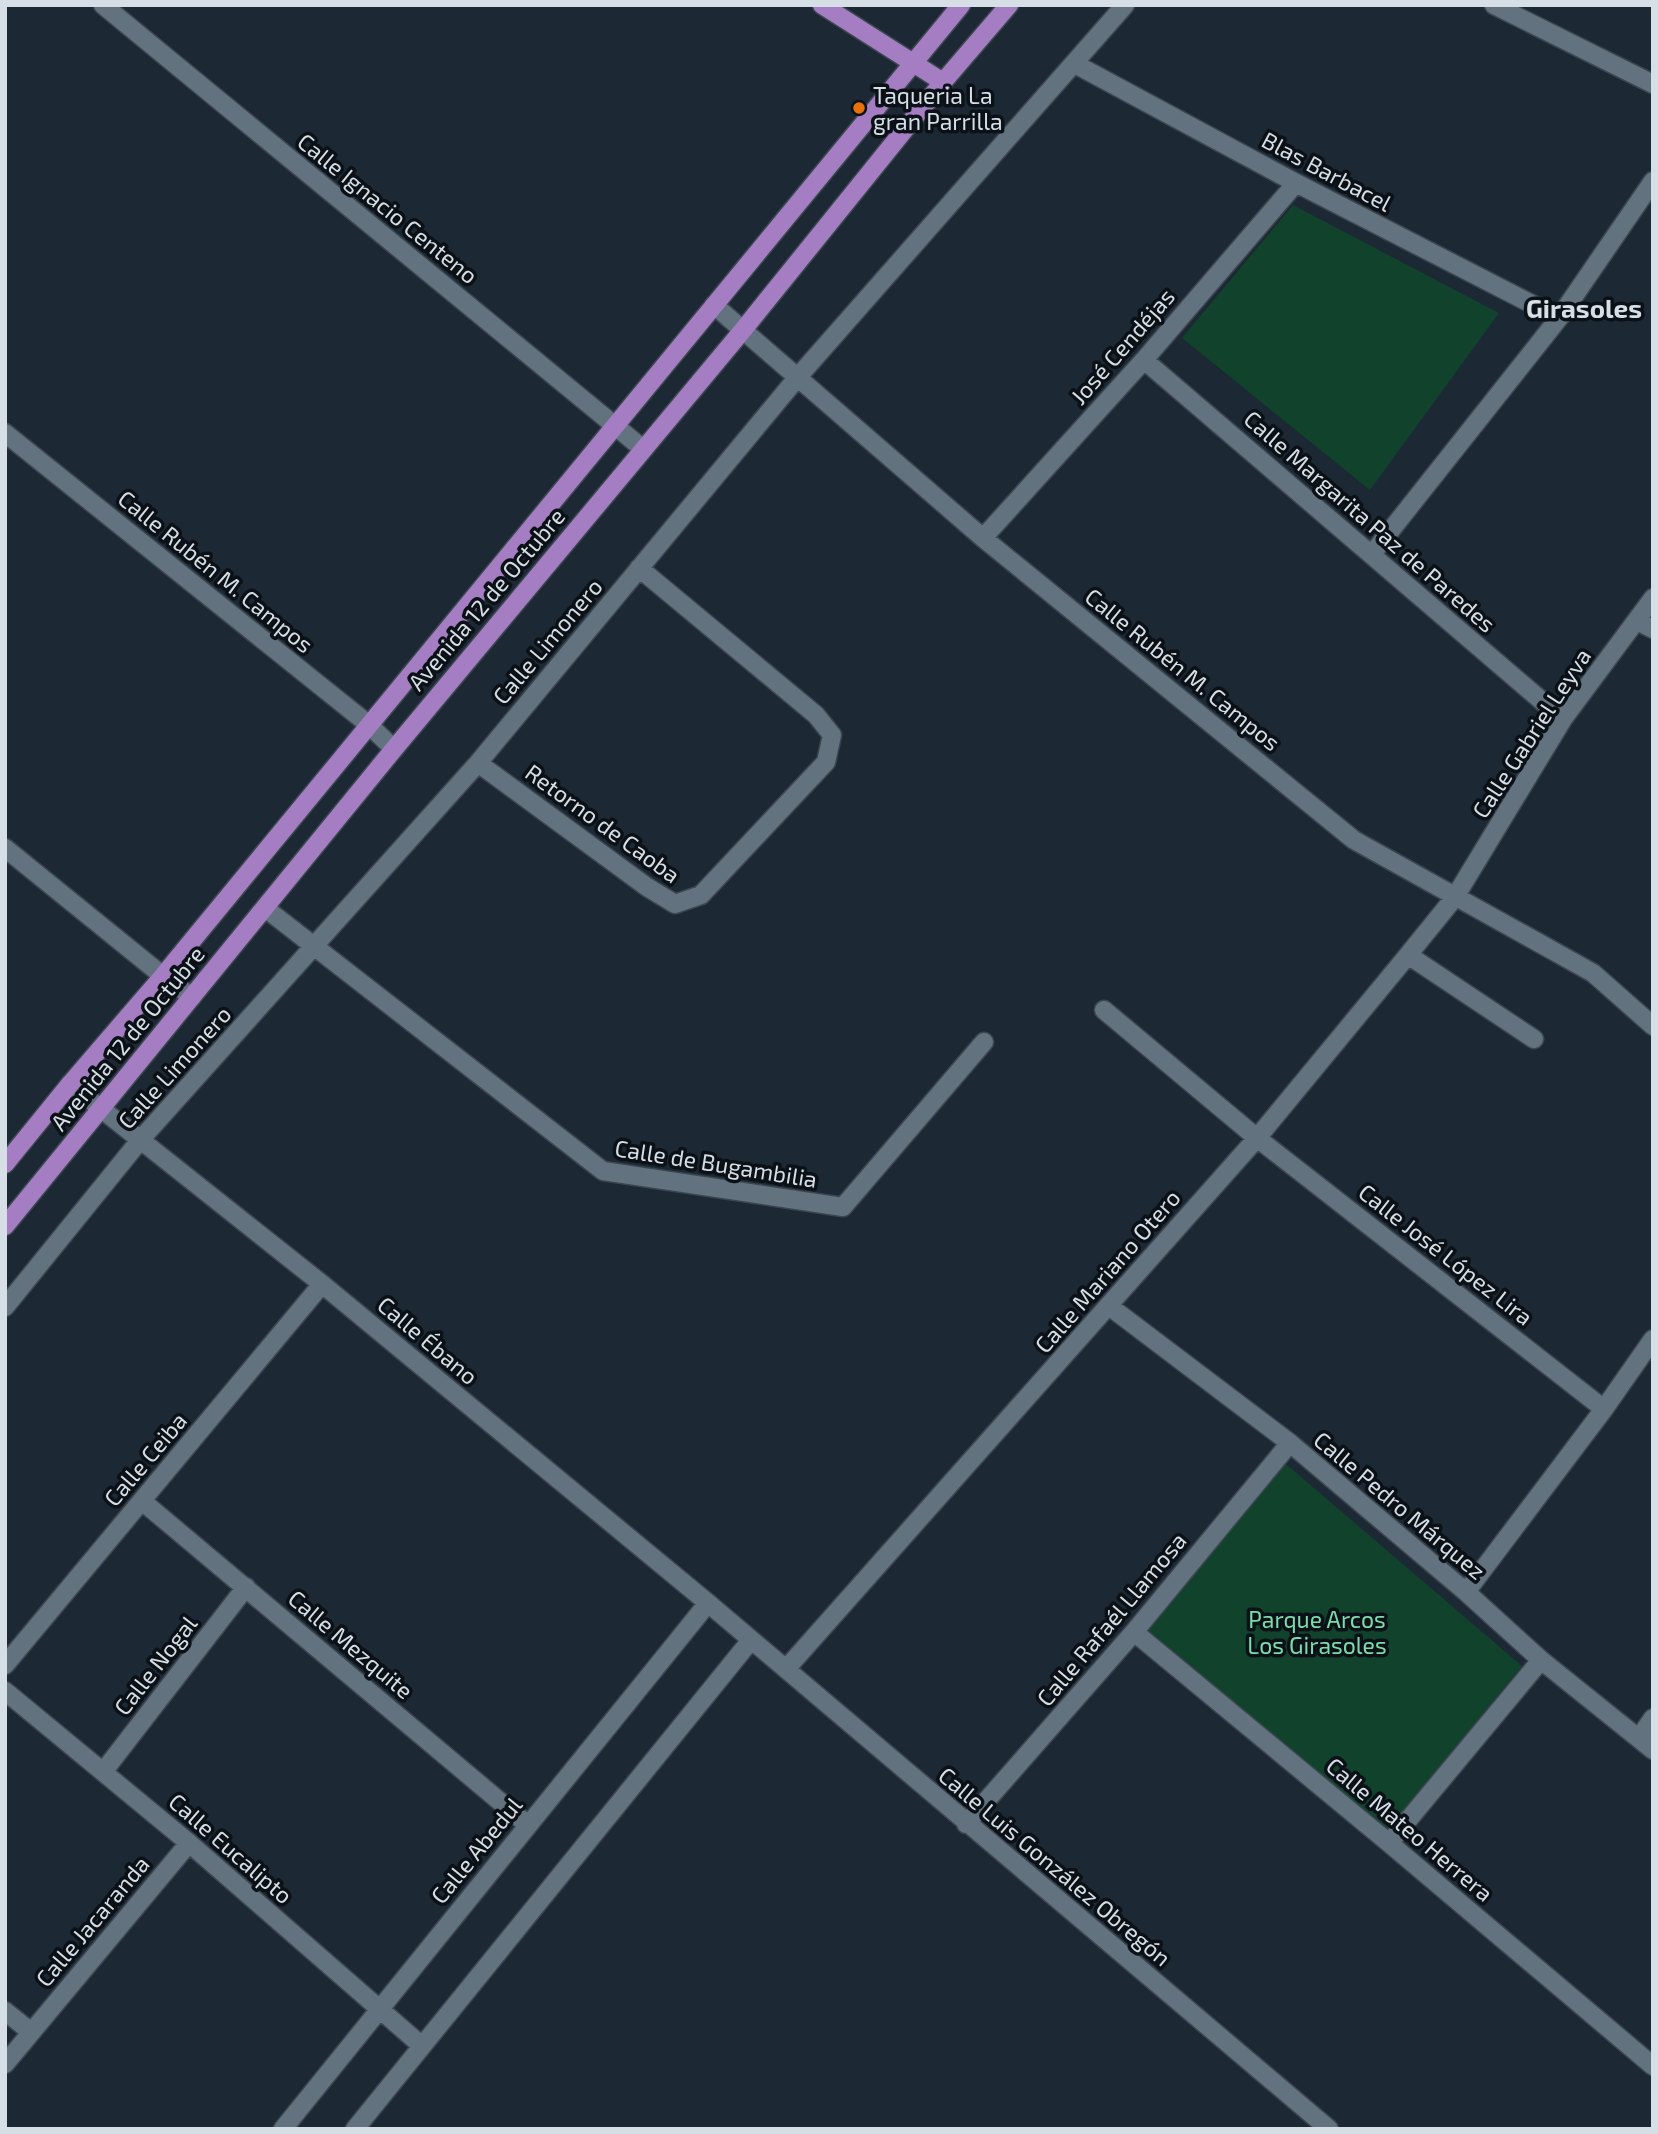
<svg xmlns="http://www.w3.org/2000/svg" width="1658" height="2134" font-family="'Exo 2',sans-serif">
<rect width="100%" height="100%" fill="#1c2934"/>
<path fill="#10422c" d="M 1293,205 L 1499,313 L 1370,490 L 1182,338 Z
M 1286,1464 L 1522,1666 L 1386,1833 L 1144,1627 Z"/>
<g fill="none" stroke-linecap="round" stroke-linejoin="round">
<defs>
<path id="minor" d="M 103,5 L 642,448
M 1494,5 L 1653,84
M 1075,64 L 1296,183 L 1559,318
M 714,305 L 983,538 L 1354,840 L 1593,973 L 1653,1026
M 1144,360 L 1563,719
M 5,433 L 368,724 L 394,749
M 983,538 L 1144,360 L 1296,183
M 1372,554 L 1559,318 L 1653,181
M 1637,621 L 1653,629
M 478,763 L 647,887 L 675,904 L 701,895 L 826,762 L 832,735 L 816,715 L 639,568
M 5,848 L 163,976 L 192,997
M 265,908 L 603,1171 L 843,1207 L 984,1042
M 1408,955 L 1534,1039
M 1104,1010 L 1257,1138 L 1604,1409
M 70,1084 L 322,1284 L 708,1603 L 1329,2129
M 1109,1306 L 1290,1443 L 1466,1592 L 1541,1660 L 1653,1750
M 5,1307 L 141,1139 L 478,763 L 797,378 L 1125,5
M 142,1501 L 528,1825
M 1466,1592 L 1604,1409 L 1653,1339
M 1134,1632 L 1389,1843 L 1653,2066
M 5,1665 L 322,1284
M 786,1669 L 1257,1138 L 1408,955 L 1455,897 L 1563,719 L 1653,598
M 5,1691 L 189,1843 L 422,2046
M 1639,1738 L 1653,1718
M 103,1772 L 246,1587
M 966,1824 L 1134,1632 L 1290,1443
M 1389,1843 L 1541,1660
M 5,2011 L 31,2032
M 5,2064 L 189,1843
M 283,2129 L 708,1603
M 355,2129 L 751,1640"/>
<path id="major" d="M 822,5 L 943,82
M 5,1164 L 70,1084 L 163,976 L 961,5
M 5,1226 L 394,749 L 743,330 L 943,82 L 1009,5"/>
</defs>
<use href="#minor" stroke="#3c4650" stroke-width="21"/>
<use href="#major" stroke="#3c4650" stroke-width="21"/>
<use href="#minor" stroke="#63727f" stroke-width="18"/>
<use href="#major" stroke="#a47dc2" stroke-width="18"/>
</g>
<circle fill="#e8710a" stroke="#0b1116" stroke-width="2.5" cx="859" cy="108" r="7"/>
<g text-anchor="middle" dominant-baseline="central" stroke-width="7" stroke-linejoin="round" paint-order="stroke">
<g font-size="23" fill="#d6dee6" stroke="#0b1116" text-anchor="start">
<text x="873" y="95">Taqueria La<tspan x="873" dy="26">gran Parrilla</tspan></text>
</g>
<g font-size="23" fill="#d6dee6" stroke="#0b1116">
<text transform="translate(1327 171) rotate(28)">Blas Barbacel</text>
<text transform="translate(388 208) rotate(39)">Calle Ignacio Centeno</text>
<text transform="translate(1122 346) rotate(-49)">José Cendéjas</text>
<text transform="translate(1370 521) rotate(41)">Calle Margarita Paz de Paredes</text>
<text transform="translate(216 571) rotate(39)">Calle Rubén M. Campos</text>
<text transform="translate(486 599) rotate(-50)">Avenida 12 de Octubre</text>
<text transform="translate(547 641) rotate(-50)">Calle Limonero</text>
<text transform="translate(1183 669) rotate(39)">Calle Rubén M. Campos</text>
<text transform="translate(1531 733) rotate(-57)">Calle Gabriel Leyva</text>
<text transform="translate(603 823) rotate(36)">Retorno de Caoba</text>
<text transform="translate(127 1038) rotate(-51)">Avenida 12 de Octubre</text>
<text transform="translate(174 1067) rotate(-48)">Calle Limonero</text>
<text transform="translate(716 1163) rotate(9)">Calle de Bugambilia</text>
<text transform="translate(1446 1254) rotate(38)">Calle José López Lira</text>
<text transform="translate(1107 1271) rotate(-49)">Calle Mariano Otero</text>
<text transform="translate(428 1340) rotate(40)">Calle Ébano</text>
<text transform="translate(145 1459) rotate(-50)">Calle Ceiba</text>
<text transform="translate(1400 1505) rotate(40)">Calle Pedro Márquez</text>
<text transform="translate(1111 1619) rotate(-50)">Calle Rafaél Llamosa</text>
<text transform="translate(351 1644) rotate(40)">Calle Mezquite</text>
<text transform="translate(155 1665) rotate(-52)">Calle Nogal</text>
<text transform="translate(1410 1829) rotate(40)">Calle Mateo Herrera</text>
<text transform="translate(231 1848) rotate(41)">Calle Eucalipto</text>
<text transform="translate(476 1850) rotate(-51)">Calle Abedul</text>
<text transform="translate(1055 1866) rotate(40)">Calle Luis González Obregón</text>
<text transform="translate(92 1921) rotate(-50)">Calle Jacaranda</text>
</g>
<g font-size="23" fill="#7cdcab" stroke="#0b1116">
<text x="1317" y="1619">Parque Arcos<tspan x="1317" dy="26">Los Girasoles</tspan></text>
</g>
<g font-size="26" font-weight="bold" fill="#d6dee6" stroke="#0b1116">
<text x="1584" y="307">Girasoles</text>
</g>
</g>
<rect width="1658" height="2134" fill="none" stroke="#d6dee6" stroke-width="14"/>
</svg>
